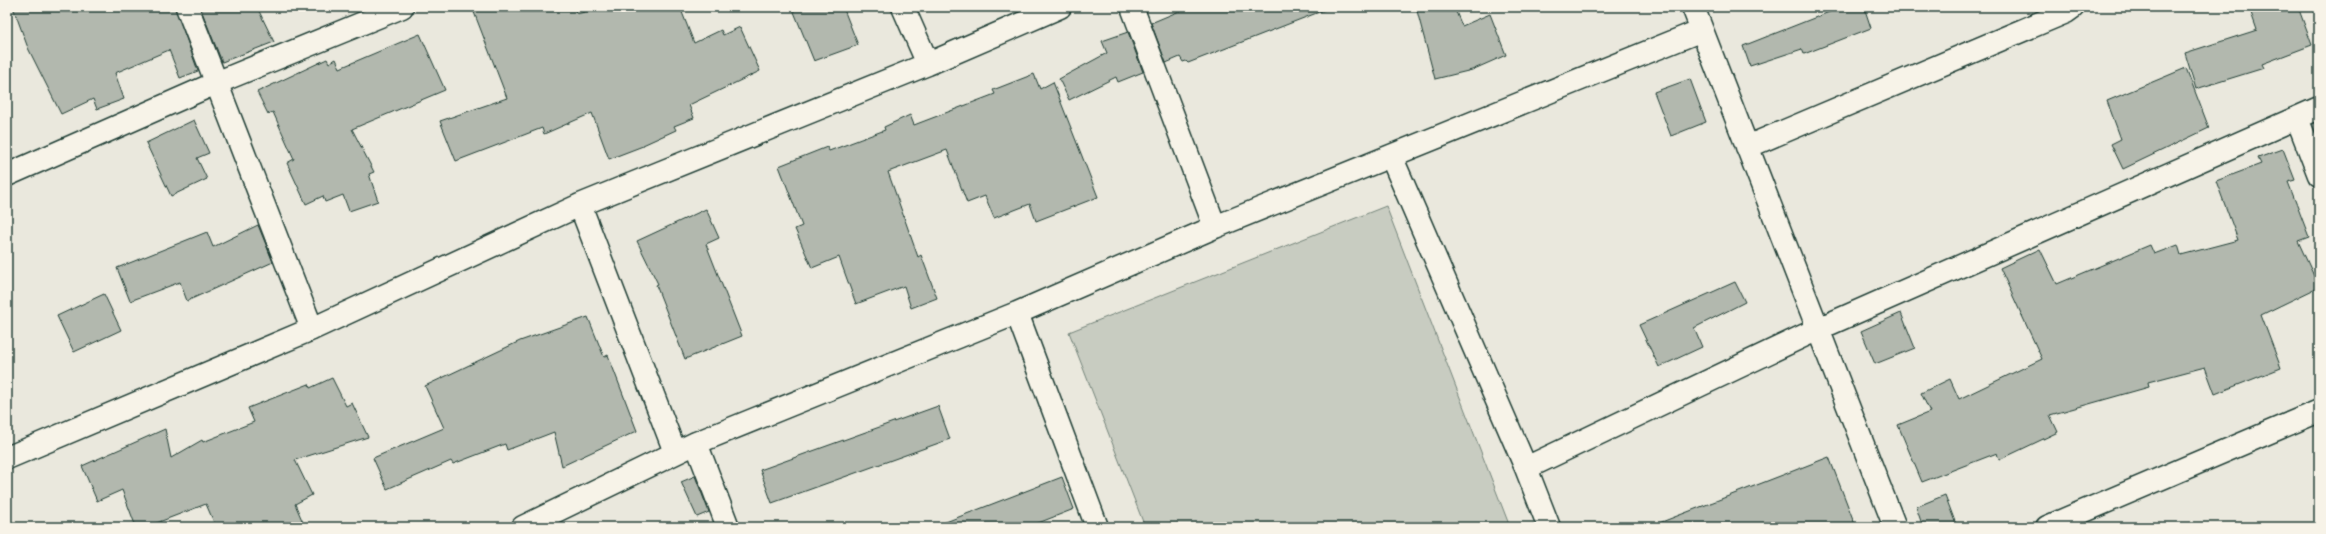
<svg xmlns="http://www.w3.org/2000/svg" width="2326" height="534" font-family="Mali,sans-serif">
<rect width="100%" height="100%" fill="#eae8dd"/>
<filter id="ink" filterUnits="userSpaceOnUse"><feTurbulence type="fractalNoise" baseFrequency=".025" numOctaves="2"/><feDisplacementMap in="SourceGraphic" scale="8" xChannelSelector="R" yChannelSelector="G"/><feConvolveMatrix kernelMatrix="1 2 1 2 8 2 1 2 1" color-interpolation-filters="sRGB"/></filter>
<g filter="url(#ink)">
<path fill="#c8ccc1" stroke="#74847a" d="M 1386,206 L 1510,527 L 1145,527 L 1069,332 Z"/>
<path fill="#b2b8ae" stroke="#1f3d34" d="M 13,7 L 175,7 L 198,71 L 180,78 L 169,50 L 115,73 L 124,99 L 97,109 L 93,99 L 61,114 L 28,48 Z
M 200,7 L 257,7 L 274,42 L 222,62 Z
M 472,7 L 573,7 L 577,14 L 602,7 L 680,7 L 694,43 L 721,30 L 723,35 L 740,27 L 760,71 L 689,105 L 694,118 L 674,126 L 676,130 L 643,145 L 643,146 L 609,159 L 592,113 L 544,134 L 542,128 L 456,161 L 440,121 L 507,98 Z
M 792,7 L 843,7 L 858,45 L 814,61 Z
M 1189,7 L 1327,7 L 1327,9 L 1188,63 L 1186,61 L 1183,62 L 1180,57 L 1166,63 L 1151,23 Z
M 1416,7 L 1454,7 L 1462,26 L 1490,14 L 1506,55 L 1472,70 L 1435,79 Z
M 1842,7 L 1864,7 L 1871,28 L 1804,54 L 1802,49 L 1750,66 L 1743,46 Z
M 2249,7 L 2298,7 L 2312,45 L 2262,64 L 2264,68 L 2196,89 L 2185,53 L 2257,30 Z
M 1128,32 L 1143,72 L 1118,82 L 1116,77 L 1069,100 L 1059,79 L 1107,53 L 1102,41 Z
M 420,34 L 445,90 L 352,129 L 374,172 L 369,174 L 378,201 L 349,211 L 343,195 L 325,202 L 323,196 L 306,204 L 287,163 L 294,159 L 273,112 L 268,114 L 257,92 L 327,59 L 329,63 L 336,59 L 340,68 Z
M 2186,68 L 2209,128 L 2123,169 L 2111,144 L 2121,139 L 2107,101 Z
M 1034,74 L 1040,89 L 1053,82 L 1098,197 L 1036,221 L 1030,204 L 994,218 L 985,196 L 967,203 L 947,150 L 888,172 L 918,257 L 921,255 L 937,298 L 911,308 L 904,286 L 856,304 L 839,257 L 812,268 L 795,229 L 802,226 L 779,166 L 827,147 L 829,151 L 885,130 L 884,127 L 910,115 L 914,125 L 995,94 L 993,90 Z
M 1690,79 L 1706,122 L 1671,136 L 1654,92 Z
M 194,120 L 209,153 L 197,158 L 207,179 L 171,196 L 146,143 Z
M 2283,149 L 2295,180 L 2288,182 L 2309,237 L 2298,241 L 2319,287 L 2261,315 L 2281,368 L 2215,394 L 2205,367 L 2148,382 L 2149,387 L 2050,415 L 2058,432 L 1999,460 L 1997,453 L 1922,482 L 1898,425 L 1930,412 L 1921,393 L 1950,379 L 1959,399 L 2042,359 L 2000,268 L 2040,249 L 2057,284 L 2150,245 L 2154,254 L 2178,245 L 2181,255 L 2238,240 L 2216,181 L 2261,164 L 2258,158 Z
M 706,209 L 719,238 L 706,244 L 742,336 L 685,359 L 656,285 L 658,284 L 637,241 Z
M 258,225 L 273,262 L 187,301 L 180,282 L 130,301 L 117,268 L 207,232 L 213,247 Z
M 1735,282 L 1745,302 L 1694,328 L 1702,347 L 1659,367 L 1639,325 Z
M 104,294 L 121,330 L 74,352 L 57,316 Z
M 1901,313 L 1915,348 L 1875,364 L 1861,331 Z
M 588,317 L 604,357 L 608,355 L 637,431 L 562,466 L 554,432 L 507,450 L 505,444 L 453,464 L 451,461 L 387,489 L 373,458 L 444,428 L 425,386 L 520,341 Z
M 332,378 L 346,406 L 352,403 L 368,437 L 295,460 L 312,495 L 295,504 L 305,527 L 216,527 L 206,504 L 146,527 L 136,527 L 122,490 L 97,501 L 82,466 L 165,429 L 171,458 L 202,440 L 203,442 L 254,422 L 248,408 L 309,384 L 310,388 Z
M 938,406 L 950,439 L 772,503 L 760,470 Z
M 1829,457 L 1856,527 L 1655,527 L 1654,525 Z
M 695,476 L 709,512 L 697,517 L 681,482 Z
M 1062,477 L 1074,509 L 1028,527 L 939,527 L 938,525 Z
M 1945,495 L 1957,527 L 1923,527 L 1916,507 Z"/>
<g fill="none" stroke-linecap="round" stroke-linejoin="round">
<defs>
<path id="minor" d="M 187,7 L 312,329
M 903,7 L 928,64
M 1132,7 L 1215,227
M 1693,7 L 1895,527
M 2297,118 L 2319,175
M 1747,147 L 2066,12 L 2073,7
M 1391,156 L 1526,468 L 1549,527
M 7,175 L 216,83 L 402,7
M 580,205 L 675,452
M 1017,313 L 1097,527
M 696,443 L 728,527
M 7,458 L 312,329 L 580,205 L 928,64 L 1060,7
M 1526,468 L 1818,329 L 2319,108
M 523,527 L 696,443 L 1017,313 L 1215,227 L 1702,30
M 2047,527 L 2319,411"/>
</defs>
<use href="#minor" stroke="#1f3d34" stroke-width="25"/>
<use href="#minor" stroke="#f7f3e8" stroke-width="22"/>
</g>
</g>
<rect width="2326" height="534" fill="none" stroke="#f7f3e8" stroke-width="24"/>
<rect x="12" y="12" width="2302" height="510" fill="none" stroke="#1f3d34" stroke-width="1.5" filter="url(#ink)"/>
</svg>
